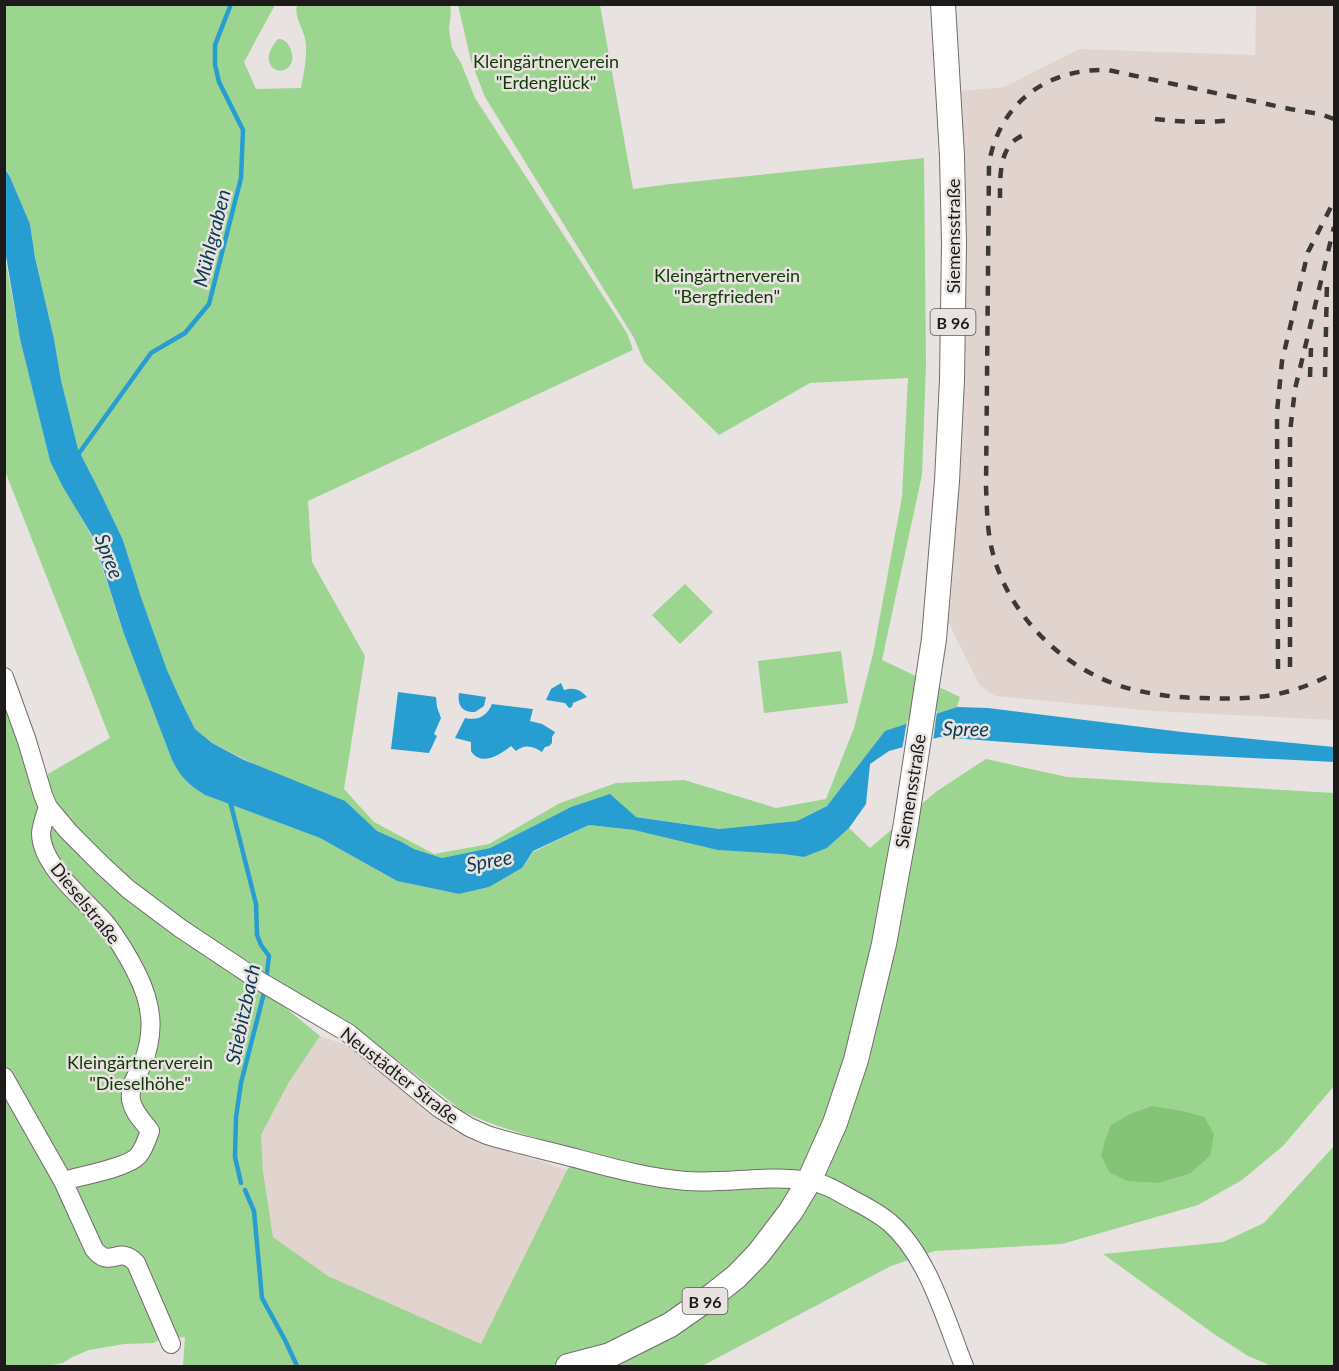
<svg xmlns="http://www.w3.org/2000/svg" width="1339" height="1371" font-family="Lato,sans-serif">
<rect width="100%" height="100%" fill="#e8e3e1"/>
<path fill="#e1d4cf" d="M 1256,5 L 1334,5 L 1334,720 L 1153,711 L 995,696 L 980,686 L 946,618 L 960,91 L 1005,87 L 1079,49 L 1255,55 Z
M 320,1036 L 356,1048 L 497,1146 L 567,1170 L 481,1345 L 328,1276 L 273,1237 L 263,1171 L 261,1135 L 289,1082 Z"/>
<path fill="#9bd58f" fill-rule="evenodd" d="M 4,5 L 275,5 L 244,62 L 256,89 L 301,88 C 304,72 308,54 305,38 C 302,26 294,17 297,5 L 450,5 L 451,13 L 449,29 L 452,48 L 461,63 L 475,98 L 627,333 L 633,350 L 308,501 L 312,562 L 365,656 L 344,789 L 374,822 L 434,854 L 489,844 L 560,803 L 616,783 L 684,780 L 776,808 L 826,799 L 854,728 L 873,654 L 902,497 L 908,378 L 810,383 L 719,435 L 644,362 L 634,338 L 485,97 L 471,61 L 458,5 L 600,5 L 633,189 L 670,184 L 924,158 L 926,365 L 922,475 L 882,660 L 960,697 L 957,707 L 885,732 L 827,806 L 797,821 L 719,829 L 571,807 L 490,848 L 442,858 L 414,849 L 402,842 L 377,831 L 363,819 L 212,743 L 195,729 L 182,703 L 167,670 L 141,597 L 123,540 L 100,492 L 78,449 L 61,380 L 54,339 L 35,256 L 30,224 L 10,177 L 5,167 Z
M 278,39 C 284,39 286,41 289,46 C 302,69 274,80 269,61 C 267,54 273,45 278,39 Z
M 4,251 L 20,339 L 50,461 L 92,537 L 124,634 L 172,760 C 181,778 188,784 205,795 L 320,838 L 397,881 L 459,894 L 489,887 L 522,868 L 533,852 L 589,825 L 634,830 L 804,857 L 827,848 L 849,828 L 870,848 L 937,791 L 986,759 L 1067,777 L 1334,793 L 1334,1086 L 1283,1146 L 1242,1180 L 1198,1205 L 1062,1244 L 935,1251 L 891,1266 L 702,1366 L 183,1366 L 185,1337 L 159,1340 L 154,1343 L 124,1344 L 89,1350 L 72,1357 L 63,1363 L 46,1366 L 5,1366 L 5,700 L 53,824 L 271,996 L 320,1036 L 289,1082 L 261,1135 L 263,1171 L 273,1237 L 328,1276 L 481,1344 L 567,1170 L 583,1152 C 542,1138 501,1131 461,1110 L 346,1020 L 250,967 L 130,884 L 70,828 L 49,792 L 48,774 L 110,738 L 5,471 ZM 1210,1156 L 1190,1174 L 1159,1183 Z
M 685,584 L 713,612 L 680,644 L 652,615 Z
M 841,651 L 848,703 L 764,713 L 758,661 Z
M 1334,1146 L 1334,1366 L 1272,1366 L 1248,1356 L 1214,1334 L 1103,1254 L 1223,1242 L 1264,1223 Z"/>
<path fill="#83c477" d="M 1152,1106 L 1182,1111 L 1204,1117 L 1214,1134 L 1210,1156 L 1190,1174 L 1159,1183 L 1127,1181 L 1109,1172 L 1101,1155 L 1105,1141 L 1111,1125 L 1130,1114 Z"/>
<path fill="#279dd1" d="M 4,167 L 10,177 L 30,224 L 35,257 L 54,339 L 61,380 L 78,449 L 100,492 L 123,540 L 141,597 L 167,670 L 182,703 L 195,729 L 212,743 L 244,760 L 345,801 L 377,831 L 402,842 L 414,849 L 442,858 L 490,848 L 571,807 L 610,794 L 636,817 L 719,829 L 797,821 L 827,806 L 885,731 L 957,707 L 988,708 L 1182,732 L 1334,747 L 1334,762 L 1150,753 L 940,737 L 889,751 L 870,764 L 866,804 L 849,828 L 827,848 L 804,857 L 783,854 L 718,850 L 634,830 L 589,825 L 533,851 L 522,868 L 489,887 L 459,894 L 397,881 L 320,838 L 205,795 C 188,784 181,778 172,760 L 124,634 L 93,537 L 63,487 L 50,461 L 20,339 L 5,250 Z
M 561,683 L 564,690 C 574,687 580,689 587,697 L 573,703 L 572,707 L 569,708 L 565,703 L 546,700 L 551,689 Z
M 398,692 L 436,697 L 437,707 L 441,718 L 434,734 L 437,736 L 429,753 L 391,749 Z
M 459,693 L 486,697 L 484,706 L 475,712 C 462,713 457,705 459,693 Z
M 492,704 L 533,709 L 530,721 L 542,724 L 555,732 L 552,737 L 552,743 L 549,746 L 545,747 L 542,752 C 533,746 525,744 516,751 L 511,746 C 500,755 481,767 471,751 L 471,742 L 455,738 L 465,718 C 478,721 487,716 492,704 Z"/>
<path fill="#e8e3e1" d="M 937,711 L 933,742 L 902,750 L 907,721 Z"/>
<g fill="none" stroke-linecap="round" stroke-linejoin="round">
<path stroke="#279dd1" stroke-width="4.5" d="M 77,456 L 151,353 L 185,333 L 209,304 L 241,178 L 243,130 L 219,82 L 215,65 L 215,45 L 231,4
M 230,801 L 256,904 L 257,935 L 261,945 L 269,956 L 266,981
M 241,1183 L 235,1157 L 236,1117 L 241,1083 L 265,989
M 245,1190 L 254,1211 L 262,1298 L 285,1340 L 297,1366"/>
<defs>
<path id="minor" d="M 4,677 L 27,741 L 43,795 L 48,807 L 68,831 L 102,865 L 128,889 L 180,928 L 258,980 L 348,1033 L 439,1108 L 469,1127 L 487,1135 C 516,1144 545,1150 575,1158 C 612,1168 648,1178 686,1181 C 727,1184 768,1174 809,1181 C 825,1183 840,1193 855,1201 C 867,1207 879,1214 889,1222 C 928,1255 946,1321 964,1366
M 48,807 C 45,816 42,824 41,833 C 41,867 87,901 107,925 C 118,940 128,956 136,972 C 152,1003 156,1032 142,1065 C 137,1075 129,1087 131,1100 C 133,1112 143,1121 150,1131 C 147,1139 144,1149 138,1156 C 127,1168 80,1176 63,1181
M 4,1077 L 63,1181 L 94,1249 C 110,1270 119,1244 136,1263 L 171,1344"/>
<path id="major" d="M 568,1366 L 610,1355 L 670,1325 L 713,1295 L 737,1276 L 759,1253 L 791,1211 L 809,1181 L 835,1123 L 856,1060 L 884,944 L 906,823 L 934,639 L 947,481 L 952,380 L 954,243 L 952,156 L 943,4"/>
</defs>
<use href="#minor" stroke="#716d6b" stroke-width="20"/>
<use href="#major" stroke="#716d6b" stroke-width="26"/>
<use href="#minor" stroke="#fff" stroke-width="18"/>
<use href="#major" stroke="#fff" stroke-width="24"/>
<path stroke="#3b3938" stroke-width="4.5" stroke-dasharray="10 10" stroke-linecap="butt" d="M 1155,119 C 1180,122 1206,123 1231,120
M 1334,119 L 1320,114 L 1290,109 L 1108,70 C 1048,68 1000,102 989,163 L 986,487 C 987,508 987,530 992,550 C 1008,616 1065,672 1131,689 C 1155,695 1178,698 1203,698 C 1254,700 1289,697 1334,673
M 1000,198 C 1000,172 999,139 1031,133
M 1310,377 L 1311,348
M 1325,377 L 1327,280
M 1290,667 L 1290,432 L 1295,389 L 1334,227
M 1278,669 L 1277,412 L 1282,361 L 1308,252 L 1334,201"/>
</g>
<g text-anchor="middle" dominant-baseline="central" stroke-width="5" stroke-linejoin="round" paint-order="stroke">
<g fill="#e8e3e1" stroke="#595756" stroke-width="1.5">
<rect x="930.5" y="309" width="45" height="26" rx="4.5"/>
<rect x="682.5" y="1288" width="45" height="26" rx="4.5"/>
</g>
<g font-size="16" font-weight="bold" fill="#1c1b1a">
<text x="953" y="322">B 96</text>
<text x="705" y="1301">B 96</text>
</g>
<g font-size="18" fill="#0f3a05" stroke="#e8e3e1">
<text x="546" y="61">Kleingärtnerverein<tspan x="546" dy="21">"Erdenglück"</tspan></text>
<text x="727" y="275">Kleingärtnerverein<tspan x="727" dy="21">"Bergfrieden"</tspan></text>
<text x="140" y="1062">Kleingärtnerverein<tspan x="140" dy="21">"Dieselhöhe"</tspan></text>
</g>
<g font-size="18" fill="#1c1b1a" stroke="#e8e3e1">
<text transform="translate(953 236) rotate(-90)">Siemensstraße</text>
<text transform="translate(910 791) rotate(-81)">Siemensstraße</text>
<text transform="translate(86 903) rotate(51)">Dieselstraße</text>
<text transform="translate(400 1075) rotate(38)">Neustädter Straße</text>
</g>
<g font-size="20" font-style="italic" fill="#093a50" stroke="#e8e3e1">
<text transform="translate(211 238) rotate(-76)">Mühlgraben</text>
<text transform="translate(110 556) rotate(69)">Spree</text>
<text transform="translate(966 728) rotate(1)">Spree</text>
<text transform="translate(489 860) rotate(-10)">Spree</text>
<text transform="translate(242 1014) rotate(-78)">Stiebitzbach</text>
</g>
</g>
<rect width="1339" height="1371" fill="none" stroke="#1c1b1a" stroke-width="12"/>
</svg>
